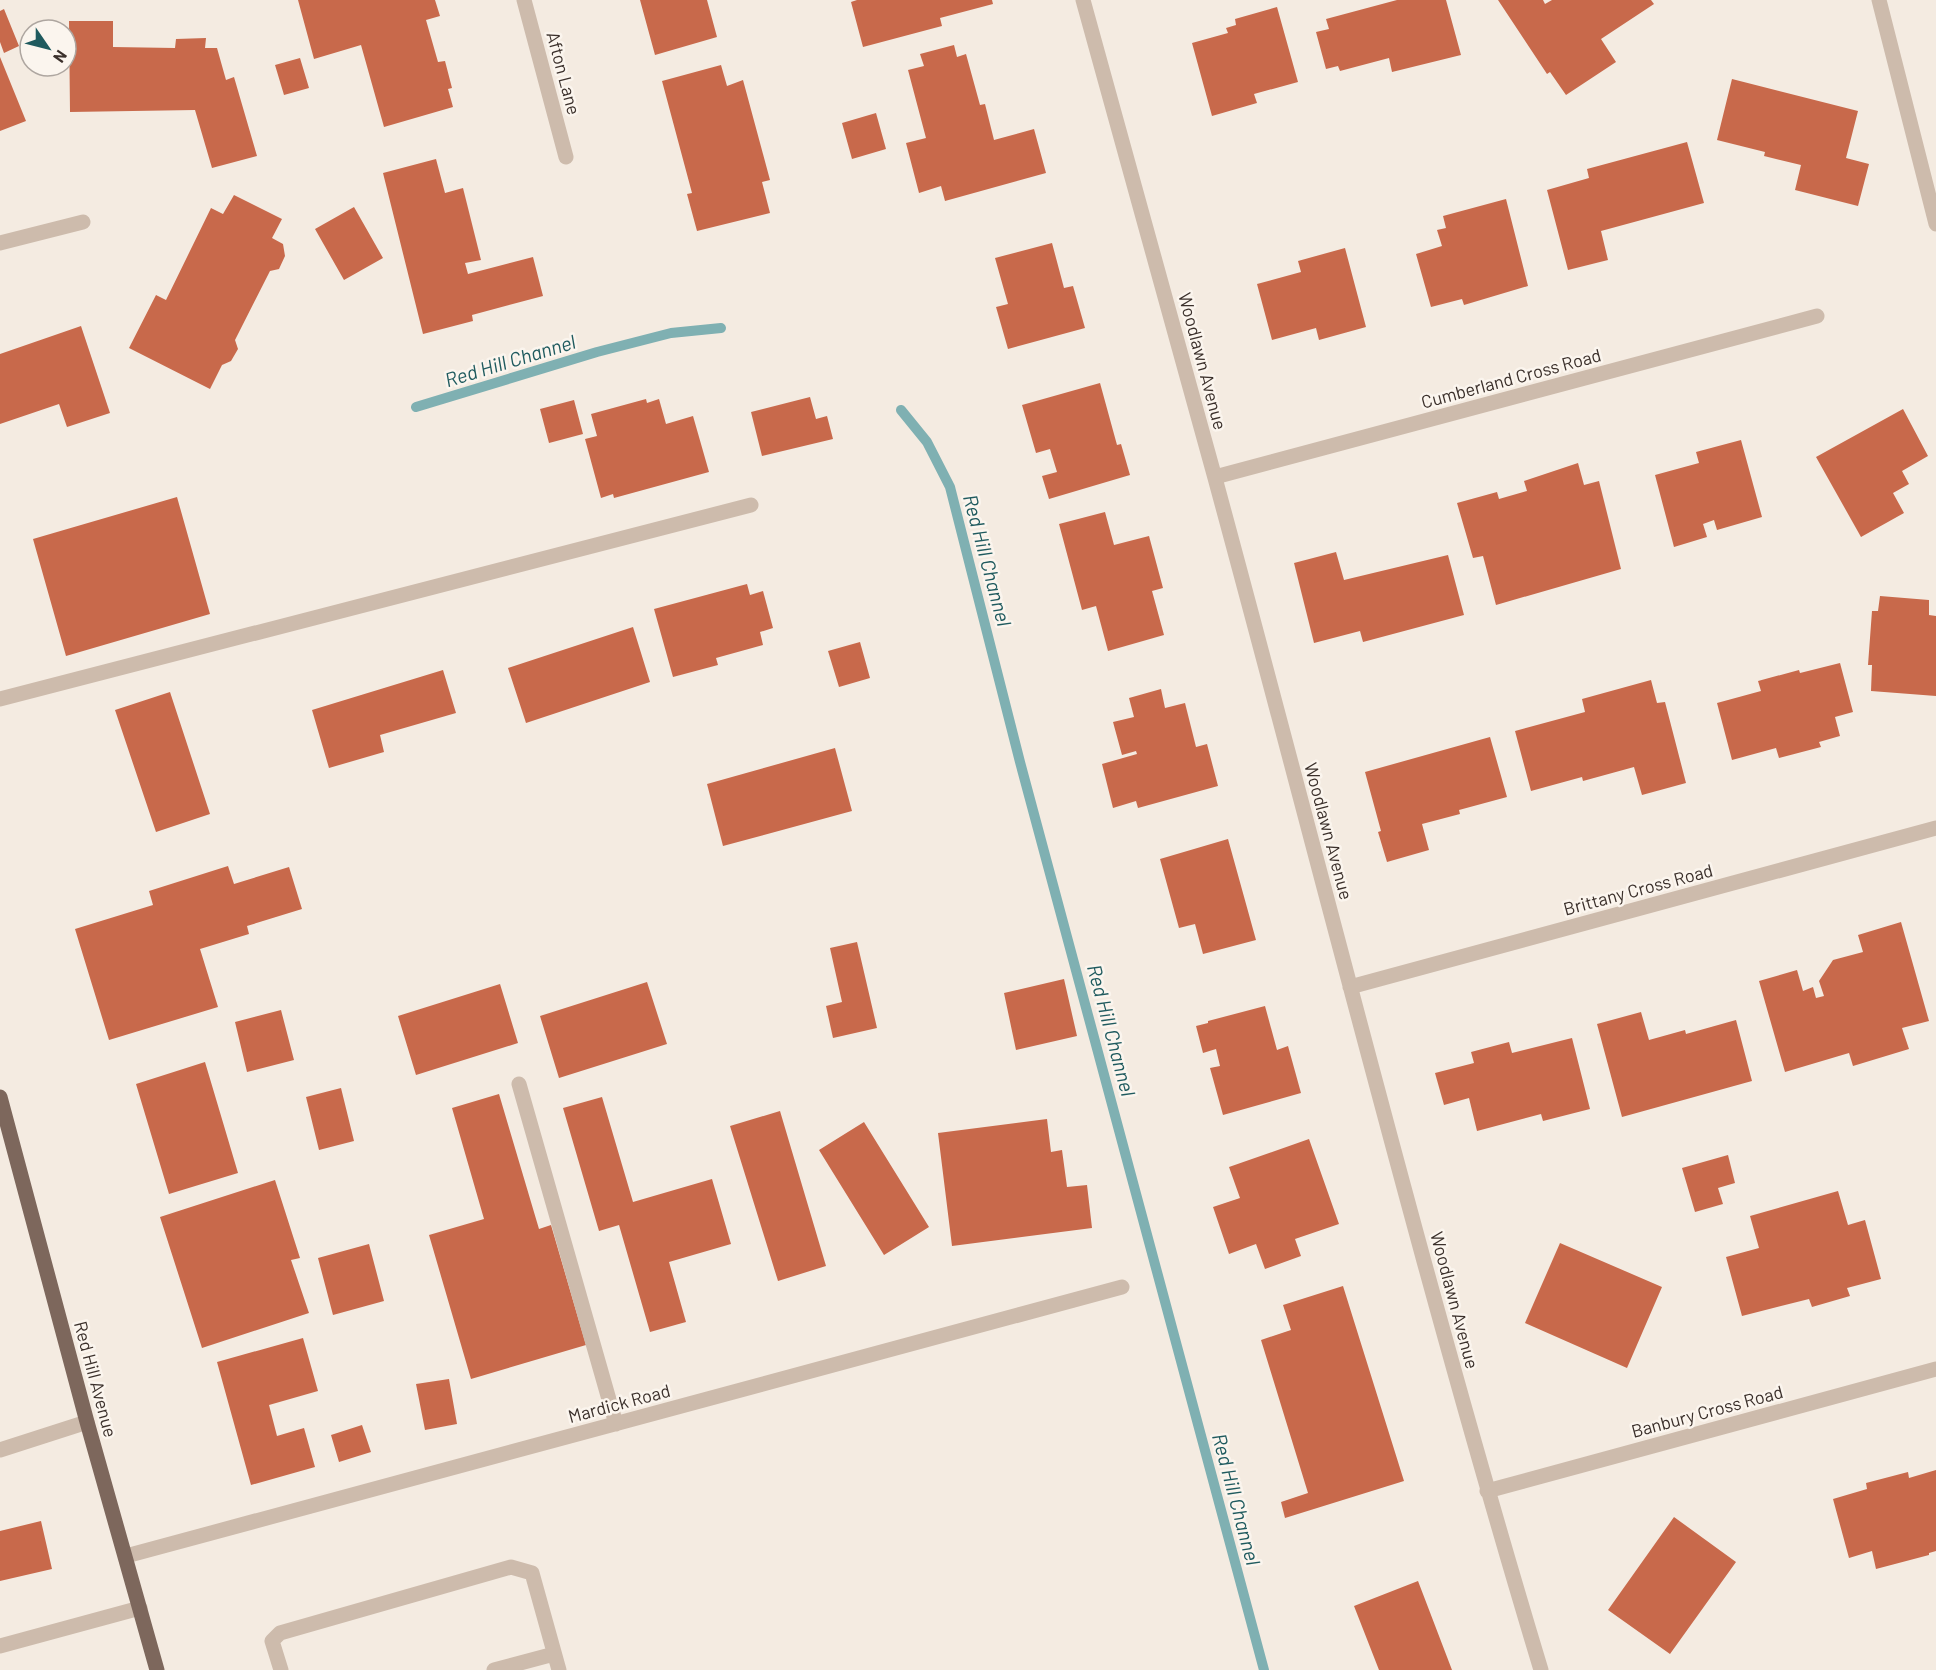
<svg xmlns="http://www.w3.org/2000/svg" width="1936" height="1670" font-family="Barlow,sans-serif">
<rect width="100%" height="100%" fill="#f4ebe1"/>
<g fill="none" stroke-linecap="round" stroke-linejoin="round">
<path stroke="#7fb0b2" stroke-width="10" d="M 416,407 L 597,352 L 671,333 L 721,328
M 901,410 L 927,442 L 950,487 L 1020,762 L 1264,1670"/>
</g>
<path fill="#c8694b" d="M 298,0 L 435,0 L 440,16 L 426,20 L 438,62 L 445,61 L 452,88 L 448,89 L 453,107 L 384,127 L 361,45 L 314,59 Z
M 640,0 L 707,0 L 717,37 L 655,55 Z
M 857,0 L 992,0 L 993,4 L 940,18 L 942,26 L 863,47 L 851,2 Z
M 1397,0 L 1446,0 L 1461,55 L 1392,72 L 1389,58 L 1340,71 L 1338,66 L 1326,69 L 1316,32 L 1329,29 L 1326,19 Z
M 1498,0 L 1543,0 L 1545,4 L 1552,0 L 1651,0 L 1654,4 L 1601,39 L 1616,62 L 1566,95 L 1550,72 L 1547,74 Z
M 1277,7 L 1298,82 L 1254,94 L 1257,103 L 1212,116 L 1192,43 L 1228,33 L 1226,28 L 1236,25 L 1235,19 Z
M 4,9 L 19,46 L 4,53 L 0,42 L 0,11 Z
M 69,21 L 113,21 L 113,47 L 175,48 L 176,39 L 206,38 L 205,48 L 217,48 L 226,80 L 234,77 L 257,156 L 212,168 L 195,110 L 70,112 Z
M 954,45 L 957,57 L 966,54 L 980,105 L 985,104 L 994,140 L 1034,129 L 1046,173 L 945,201 L 941,186 L 919,193 L 906,143 L 926,138 L 908,70 L 924,66 L 920,54 Z
M 0,57 L 26,121 L 0,131 Z
M 300,58 L 309,88 L 284,95 L 275,65 Z
M 721,65 L 727,86 L 743,80 L 770,180 L 762,182 L 770,213 L 697,231 L 687,194 L 692,193 L 662,81 Z
M 1732,79 L 1858,111 L 1846,158 L 1869,164 L 1858,206 L 1795,190 L 1801,165 L 1764,156 L 1765,152 L 1717,140 Z
M 876,113 L 886,149 L 852,159 L 842,123 Z
M 1687,142 L 1704,203 L 1601,231 L 1608,260 L 1568,270 L 1547,190 L 1589,178 L 1587,169 Z
M 436,159 L 445,193 L 463,188 L 481,260 L 465,263 L 468,274 L 533,257 L 543,296 L 472,315 L 473,321 L 423,334 L 383,173 Z
M 234,195 L 282,219 L 272,238 L 283,244 L 285,256 L 279,269 L 270,271 L 235,340 L 238,349 L 231,361 L 222,365 L 210,389 L 129,348 L 156,295 L 166,300 L 211,208 L 223,214 Z
M 1506,199 L 1528,286 L 1464,305 L 1462,299 L 1431,307 L 1416,254 L 1442,246 L 1437,230 L 1446,228 L 1443,216 Z
M 354,207 L 383,258 L 344,280 L 315,229 Z
M 1052,243 L 1064,288 L 1073,286 L 1085,328 L 1008,349 L 996,307 L 1008,304 L 995,258 Z
M 1345,248 L 1366,327 L 1319,340 L 1316,328 L 1272,340 L 1257,284 L 1301,272 L 1298,261 Z
M 81,326 L 110,413 L 67,427 L 59,404 L 0,424 L 0,354 Z
M 1100,383 L 1117,445 L 1121,444 L 1130,475 L 1049,499 L 1042,476 L 1057,472 L 1050,449 L 1036,453 L 1022,405 Z
M 810,397 L 816,419 L 827,416 L 833,439 L 762,456 L 751,412 Z
M 646,399 L 647,403 L 659,399 L 666,424 L 693,416 L 709,472 L 614,498 L 613,494 L 601,498 L 585,439 L 597,436 L 591,414 Z
M 574,400 L 583,434 L 549,443 L 540,409 Z
M 1903,409 L 1928,456 L 1902,471 L 1909,484 L 1893,493 L 1904,513 L 1861,537 L 1816,457 Z
M 1741,440 L 1762,517 L 1717,530 L 1714,520 L 1703,524 L 1707,537 L 1674,547 L 1655,475 L 1699,463 L 1696,452 Z
M 1578,463 L 1584,485 L 1599,481 L 1621,569 L 1496,605 L 1483,556 L 1473,558 L 1457,503 L 1497,492 L 1499,499 L 1527,491 L 1524,481 Z
M 177,497 L 210,614 L 66,656 L 33,539 Z
M 1105,512 L 1114,545 L 1149,536 L 1163,588 L 1152,591 L 1164,635 L 1108,651 L 1096,606 L 1082,610 L 1059,524 Z
M 1336,552 L 1344,580 L 1448,555 L 1464,615 L 1363,642 L 1360,631 L 1314,643 L 1294,563 Z
M 747,584 L 750,595 L 763,591 L 773,628 L 760,632 L 763,645 L 716,658 L 718,665 L 673,677 L 654,609 Z
M 1880,596 L 1929,600 L 1929,615 L 1936,616 L 1936,696 L 1871,691 L 1872,665 L 1868,665 L 1872,611 L 1878,611 Z
M 633,627 L 650,682 L 526,723 L 508,668 Z
M 860,642 L 870,678 L 839,687 L 828,651 Z
M 1840,663 L 1853,712 L 1835,717 L 1840,736 L 1819,742 L 1821,747 L 1779,758 L 1776,748 L 1732,760 L 1717,703 L 1761,691 L 1758,681 L 1799,670 L 1800,673 Z
M 443,670 L 456,713 L 380,735 L 384,752 L 329,768 L 312,710 Z
M 1651,680 L 1657,703 L 1665,702 L 1686,783 L 1642,795 L 1634,767 L 1583,781 L 1582,777 L 1531,791 L 1515,731 L 1585,712 L 1582,699 Z
M 1161,689 L 1165,708 L 1185,703 L 1196,747 L 1207,744 L 1218,786 L 1138,808 L 1136,801 L 1113,808 L 1102,764 L 1137,754 L 1136,751 L 1122,755 L 1113,722 L 1134,717 L 1129,698 Z
M 170,692 L 210,814 L 156,832 L 115,710 Z
M 1490,737 L 1507,797 L 1459,810 L 1460,814 L 1422,824 L 1429,850 L 1387,862 L 1378,832 L 1381,831 L 1365,772 Z
M 835,748 L 852,811 L 723,846 L 707,784 Z
M 1228,839 L 1256,940 L 1203,954 L 1195,924 L 1179,928 L 1160,859 Z
M 228,866 L 234,884 L 289,867 L 302,909 L 247,926 L 249,934 L 200,949 L 218,1007 L 109,1040 L 75,929 L 153,905 L 149,891 Z
M 1901,922 L 1929,1021 L 1902,1028 L 1909,1049 L 1853,1066 L 1849,1053 L 1785,1072 L 1759,981 L 1797,970 L 1803,991 L 1813,987 L 1816,998 L 1824,996 L 1819,981 L 1833,960 L 1863,952 L 1858,935 Z
M 857,942 L 877,1028 L 833,1038 L 826,1006 L 842,1002 L 830,948 Z
M 1064,979 L 1077,1036 L 1016,1050 L 1004,993 Z
M 647,982 L 667,1044 L 559,1078 L 540,1016 Z
M 500,984 L 518,1043 L 416,1075 L 398,1016 Z
M 1265,1006 L 1277,1050 L 1288,1046 L 1301,1093 L 1223,1115 L 1210,1068 L 1220,1066 L 1216,1049 L 1203,1053 L 1196,1026 L 1208,1023 L 1208,1021 Z
M 281,1010 L 294,1060 L 247,1072 L 235,1022 Z
M 1641,1012 L 1649,1040 L 1685,1030 L 1686,1034 L 1736,1020 L 1752,1081 L 1622,1117 L 1597,1024 Z
M 1572,1038 L 1590,1109 L 1543,1121 L 1541,1114 L 1477,1131 L 1469,1098 L 1444,1105 L 1435,1073 L 1474,1063 L 1471,1052 L 1509,1042 L 1512,1053 Z
M 205,1062 L 238,1173 L 169,1194 L 136,1084 Z
M 341,1088 L 354,1141 L 319,1150 L 306,1097 Z
M 499,1094 L 539,1229 L 551,1225 L 586,1345 L 471,1379 L 429,1235 L 484,1219 L 452,1108 Z
M 602,1097 L 633,1202 L 712,1179 L 731,1244 L 669,1262 L 686,1322 L 650,1332 L 619,1225 L 599,1231 L 563,1108 Z
M 780,1111 L 826,1266 L 778,1281 L 730,1126 Z
M 1047,1119 L 1051,1152 L 1062,1150 L 1067,1187 L 1087,1185 L 1092,1228 L 952,1246 L 938,1133 Z
M 864,1122 L 929,1227 L 884,1255 L 819,1150 Z
M 1309,1139 L 1339,1224 L 1295,1239 L 1301,1256 L 1265,1269 L 1256,1244 L 1229,1254 L 1213,1207 L 1240,1198 L 1229,1167 Z
M 1728,1155 L 1735,1183 L 1718,1188 L 1723,1204 L 1695,1212 L 1682,1168 Z
M 275,1180 L 300,1258 L 291,1260 L 309,1313 L 202,1348 L 160,1217 Z
M 1838,1191 L 1848,1225 L 1865,1220 L 1881,1279 L 1847,1288 L 1850,1296 L 1812,1307 L 1809,1299 L 1742,1316 L 1726,1257 L 1759,1248 L 1750,1216 Z
M 1560,1243 L 1662,1287 L 1627,1368 L 1525,1323 Z
M 369,1244 L 384,1301 L 333,1315 L 318,1258 Z
M 1343,1286 L 1404,1481 L 1285,1518 L 1281,1502 L 1308,1493 L 1261,1340 L 1291,1330 L 1283,1305 Z
M 303,1338 L 318,1391 L 269,1405 L 277,1436 L 304,1428 L 315,1467 L 251,1485 L 217,1362 Z
M 449,1379 L 457,1424 L 425,1430 L 416,1384 Z
M 362,1425 L 371,1452 L 339,1462 L 331,1435 Z
M 1936,1470 L 1936,1551 L 1929,1553 L 1929,1555 L 1876,1569 L 1872,1551 L 1849,1558 L 1833,1499 L 1867,1489 L 1866,1483 L 1908,1472 L 1909,1478 Z
M 1674,1517 L 1736,1562 L 1670,1654 L 1608,1610 Z
M 41,1521 L 52,1569 L 0,1581 L 0,1531 Z
M 1418,1581 L 1452,1670 L 1379,1670 L 1354,1606 Z"/>
<g fill="none" stroke-linecap="round" stroke-linejoin="round">
<path stroke="#cdbbac" stroke-width="15" d="M 524,0 L 566,157
M 1083,0 C 1127,159 1172,318 1215,478 C 1323,876 1422,1276 1541,1670
M 1879,0 L 1936,224
M 0,243 L 83,222
M 1215,477 L 1817,316
M 0,699 L 751,505
M 1350,987 L 1936,828
M 519,1084 L 616,1424
M 0,1450 L 87,1422
M 1487,1491 L 1936,1369
M 126,1556 L 1122,1287
M 0,1646 L 140,1608
M 281,1670 L 272,1641 L 280,1633 L 511,1567 L 532,1573 L 559,1670
M 494,1670 L 554,1654"/>
<path stroke="#7d675c" stroke-width="15" d="M 0,1097 L 87,1422 L 157,1670"/>
</g>
<g text-anchor="middle" dominant-baseline="central" stroke-width="5" stroke-linejoin="round" paint-order="stroke">
<g font-size="18" fill="#3b302b" stroke="#fbf5ee">
<text transform="translate(564 73) rotate(75)">Afton Lane</text>
<text transform="translate(1203 361) rotate(75)">Woodlawn Avenue</text>
<text transform="translate(1511 378) rotate(-15)">Cumberland Cross Road</text>
<text transform="translate(1329 831) rotate(75)">Woodlawn Avenue</text>
<text transform="translate(1638 889) rotate(-15)">Brittany Cross Road</text>
<text transform="translate(1455 1300) rotate(75)">Woodlawn Avenue</text>
<text transform="translate(96 1379) rotate(75)">Red Hill Avenue</text>
<text transform="translate(619 1403) rotate(-15)">Mardick Road</text>
<text transform="translate(1707 1411) rotate(-15)">Banbury Cross Road</text>
</g>
<g font-size="20" font-style="italic" fill="#1f5a5e" stroke="#fbf5ee">
<text transform="translate(510 360) rotate(-17)">Red Hill Channel</text>
<text transform="translate(988 560) rotate(75)">Red Hill Channel</text>
<text transform="translate(1112 1030) rotate(75)">Red Hill Channel</text>
<text transform="translate(1237 1499) rotate(75)">Red Hill Channel</text>
</g>
</g>
<g transform="translate(48 48) rotate(125)"><circle r="28" fill="#fbf5ee" stroke="#aea6a0" stroke-width="1.5"/>
<path d="M0-4.5L10 22L0 15L-10 22Z" fill="#1f5a5e"/>
<text y="-9" font-size="16" font-weight="bold" text-anchor="middle" fill="#3b302b">N</text>
</g>
</svg>
